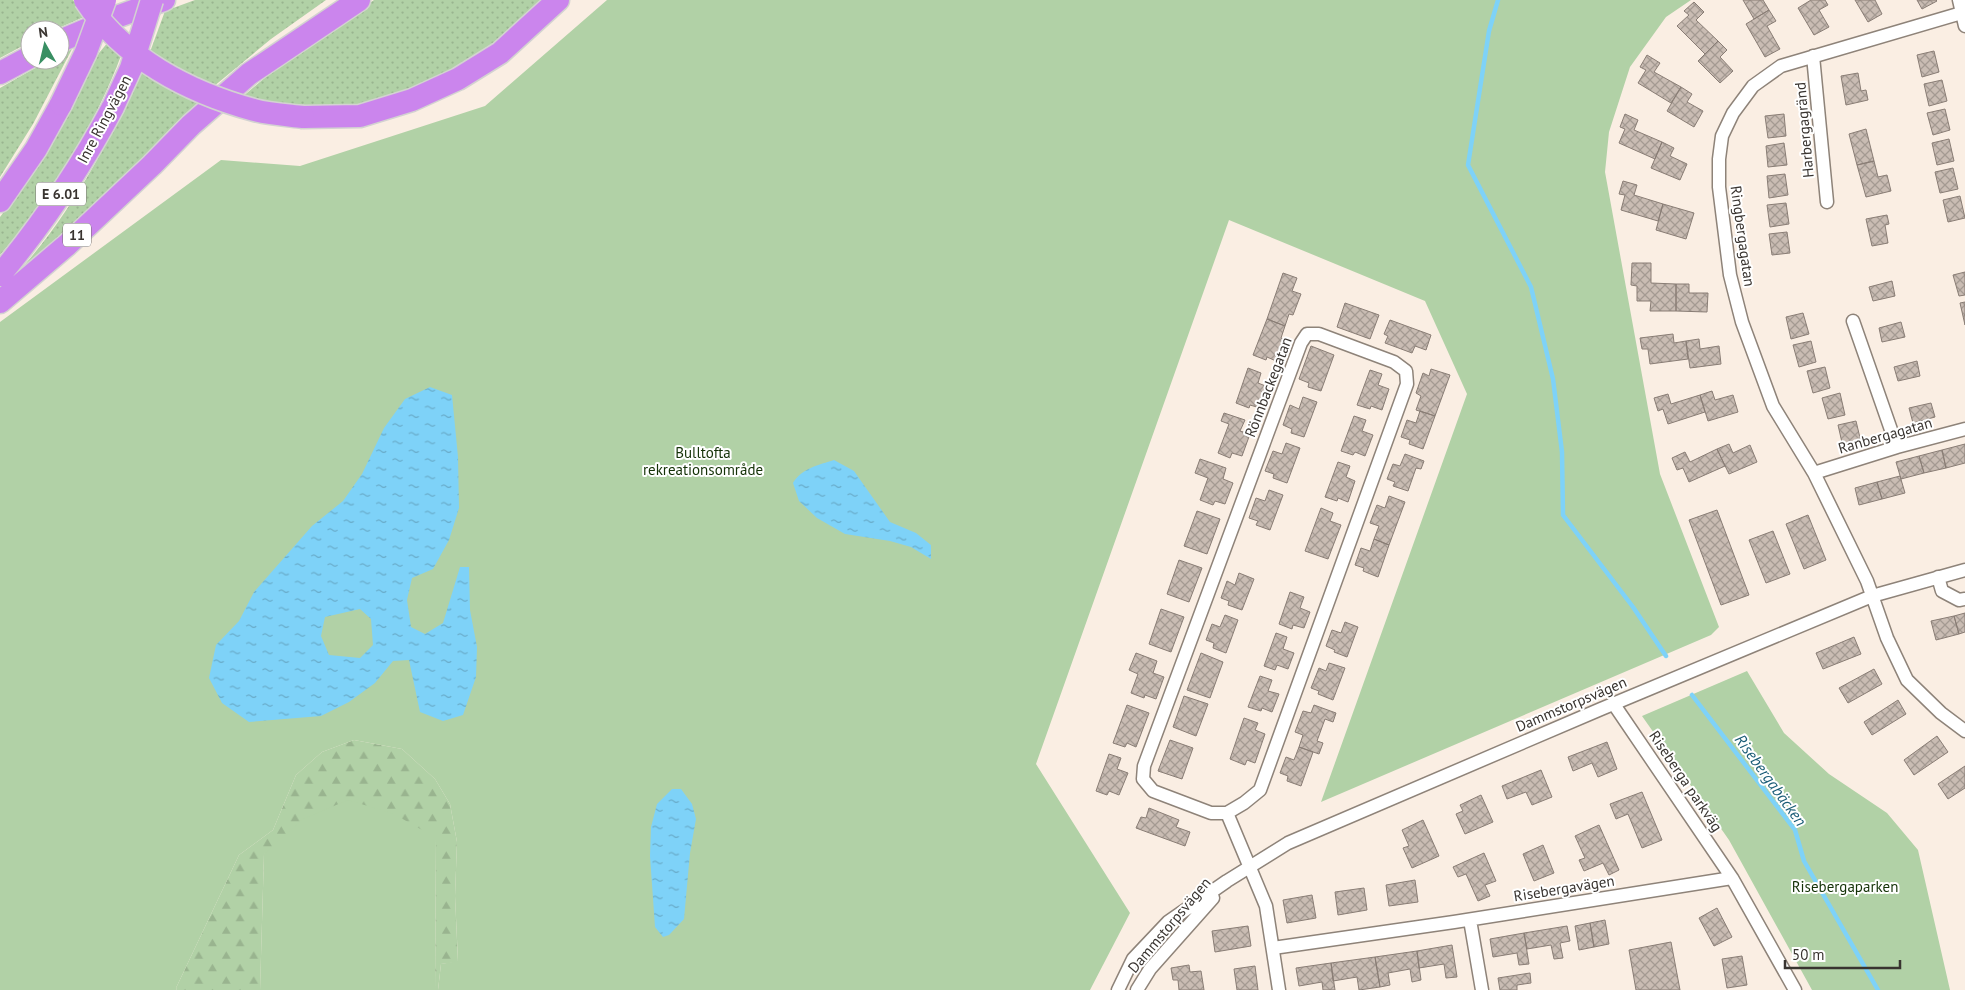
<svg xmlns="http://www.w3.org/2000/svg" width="1965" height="990" font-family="'PT Sans',sans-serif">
<defs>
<pattern id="grass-dots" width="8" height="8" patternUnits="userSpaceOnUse" patternTransform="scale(1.25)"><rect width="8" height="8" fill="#b1d1a6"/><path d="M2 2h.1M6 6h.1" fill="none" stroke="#99b48f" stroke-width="1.8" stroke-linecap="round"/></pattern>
<pattern id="forest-firs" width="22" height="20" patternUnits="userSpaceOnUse" patternTransform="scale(1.25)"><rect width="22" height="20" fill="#b1d1a6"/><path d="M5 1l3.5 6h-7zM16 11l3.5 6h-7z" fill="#99b48f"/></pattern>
<pattern id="water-ripples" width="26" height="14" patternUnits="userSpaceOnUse" patternTransform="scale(1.25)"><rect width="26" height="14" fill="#7ed2f8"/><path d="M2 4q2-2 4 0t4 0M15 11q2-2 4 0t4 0" fill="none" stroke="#68abc9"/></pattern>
<pattern id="building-cross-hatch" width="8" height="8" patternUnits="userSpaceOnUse" patternTransform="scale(1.25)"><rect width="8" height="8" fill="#c9bcb3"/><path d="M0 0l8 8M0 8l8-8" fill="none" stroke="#a49a92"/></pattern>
</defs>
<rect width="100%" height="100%" fill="#faeee3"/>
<path fill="url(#grass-dots)" d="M 0,0 L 73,0 L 86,15 L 84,17 L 54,30 L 30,30 L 30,42 L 0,58 Z
M 195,0 L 326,0 L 271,39 L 213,87 L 196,81 L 150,52 L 165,11 Z
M 374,0 L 547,0 L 527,19 L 475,58 L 418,89 L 354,107 L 323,109 L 241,98 L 288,58 Z
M 109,41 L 122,53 C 95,126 51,197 0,255 L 0,217 L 37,168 L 65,120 L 99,53 Z
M 72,49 L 33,124 L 0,177 L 0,88 L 49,60 L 60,60 L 60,55 Z
M 142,69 L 185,97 L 199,103 L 177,122 L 105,197 L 9,282 C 68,220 107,147 142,69 Z"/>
<path fill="url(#forest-firs)" d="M 354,740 L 402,749 L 435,779 L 450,804 L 457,842 L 455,896 L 458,962 L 441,964 L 438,990 L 435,990 L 436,838 L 264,854 L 260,990 L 177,990 L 176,988 L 239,855 L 273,830 L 296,775 L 322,752 Z"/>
<path fill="#b1d1a6" d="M 607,0 L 1691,0 L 1666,17 L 1630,67 L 1609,132 L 1605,172 L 1660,474 L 1719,627 L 1711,635 L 1321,802 L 1467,394 L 1425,301 L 1229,220 L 1036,764 L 1130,913 L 1090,990 L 438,990 L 441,964 L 458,961 L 455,896 L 457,842 L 450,804 L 435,779 L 402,749 L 354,740 L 322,752 L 296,775 L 273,830 L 239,855 L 176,988 L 177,990 L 0,990 L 0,322 L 221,160 L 300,166 L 485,106 Z
M 1747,671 L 1784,733 L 1829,774 L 1887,813 L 1918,850 L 1950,990 L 1812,990 L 1729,840 L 1642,716 Z
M 348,800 L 394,814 L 436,838 L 435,990 L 260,990 L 264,854 L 303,819 Z"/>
<path fill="url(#water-ripples)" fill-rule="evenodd" d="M 430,387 L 452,395 L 458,457 L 459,508 L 449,540 L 433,569 L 412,578 L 407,600 L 411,627 L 425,634 L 443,623 L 460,567 L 469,567 L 470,610 L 477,647 L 476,677 L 463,715 L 443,721 L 420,712 L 409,660 L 393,661 L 375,683 L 349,702 L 321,716 L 249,722 L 222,703 L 209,678 L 216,645 L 239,621 L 254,592 L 312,526 L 343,501 L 362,474 L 384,428 L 405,399 ZM 360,609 L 371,619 L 373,645 L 360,658 L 329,655 L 321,636 L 325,617 Z
M 834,460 L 854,471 L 890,522 L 916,533 L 931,545 L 931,559 L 911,547 L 890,541 L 845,534 L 817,518 L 799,501 L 793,483 C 802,468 819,465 834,460 Z
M 672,789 L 681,789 L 692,804 L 696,819 L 690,853 L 684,919 L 669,935 L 663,937 L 655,927 L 650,856 L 651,827 L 657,804 Z"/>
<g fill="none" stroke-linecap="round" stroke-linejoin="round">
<path stroke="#7ed2f8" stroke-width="4.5" d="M 1498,0 L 1489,31 L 1468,165 L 1531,287 L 1553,379 L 1562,452 L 1563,515 L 1633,607 L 1666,656
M 1692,695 L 1795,830 L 1804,861 L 1878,990"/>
</g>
<path fill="url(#building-cross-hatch)" stroke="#897d75" d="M 1743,0 L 1763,0 L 1769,10 L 1754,19 Z
M 1811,0 L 1825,0 L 1828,5 L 1819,10 L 1829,27 L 1814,35 L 1798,8 Z
M 1855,0 L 1875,0 L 1882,14 L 1868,22 Z
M 1917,0 L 1936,0 L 1937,1 L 1922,9 Z
M 1694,2 L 1704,12 L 1696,20 L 1718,41 L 1705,54 L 1677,26 L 1689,15 L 1684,11 Z
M 1769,10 L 1776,21 L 1767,26 L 1780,49 L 1765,57 L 1746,24 Z
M 1718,41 L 1727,50 L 1720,57 L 1733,71 L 1720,83 L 1698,61 Z
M 1934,51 L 1939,72 L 1922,77 L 1917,55 Z
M 1647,55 L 1660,63 L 1654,72 L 1681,87 L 1671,103 L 1638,83 L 1646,70 L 1640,67 Z
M 1858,73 L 1861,91 L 1866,90 L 1868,100 L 1846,105 L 1841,76 Z
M 1942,80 L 1947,101 L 1929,106 L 1924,84 Z
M 1681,87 L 1692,94 L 1687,102 L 1703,111 L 1694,127 L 1667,111 Z
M 1945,109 L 1950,130 L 1933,135 L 1927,113 Z
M 1625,114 L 1638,120 L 1634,130 L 1662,142 L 1655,159 L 1619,143 L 1625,129 L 1620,127 Z
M 1784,114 L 1786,136 L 1768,138 L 1765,116 Z
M 1866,129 L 1874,161 L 1857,165 L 1849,134 Z
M 1949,139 L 1954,161 L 1937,165 L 1932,143 Z
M 1662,142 L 1674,148 L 1670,156 L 1687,164 L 1680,180 L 1651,168 Z
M 1784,143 L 1787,165 L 1768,167 L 1766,146 Z
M 1874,161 L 1878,177 L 1887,175 L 1891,191 L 1866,197 L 1857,165 Z
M 1953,168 L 1958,189 L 1940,193 L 1935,172 Z
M 1785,174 L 1788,195 L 1769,198 L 1767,176 Z
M 1623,181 L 1637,185 L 1634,195 L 1663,204 L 1658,221 L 1621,210 L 1625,195 L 1619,194 Z
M 1960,196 L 1965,218 L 1948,222 L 1943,200 Z
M 1786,203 L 1789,224 L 1770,227 L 1767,205 Z
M 1663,204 L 1694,213 L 1686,239 L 1656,230 Z
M 1887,215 L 1889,224 L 1885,225 L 1888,243 L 1872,246 L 1866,219 Z
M 1787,232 L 1790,253 L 1772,255 L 1769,234 Z
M 1632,263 L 1651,263 L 1651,283 L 1676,284 L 1676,311 L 1650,311 L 1651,301 L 1637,301 L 1637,286 L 1631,285 Z
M 1965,272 L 1965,295 L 1959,296 L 1953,275 Z
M 1283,273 L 1297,278 L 1292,291 L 1301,294 L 1293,315 L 1289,314 L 1285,326 L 1267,319 Z
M 1892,281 L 1895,296 L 1873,301 L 1869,287 Z
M 1676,284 L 1689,284 L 1689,293 L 1708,293 L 1707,312 L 1676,311 Z
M 1965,302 L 1965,325 L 1960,303 Z
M 1345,303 L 1379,315 L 1370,339 L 1337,327 Z
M 1803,313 L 1809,334 L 1791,339 L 1786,317 Z
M 1267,319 L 1285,326 L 1281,338 L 1284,339 L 1276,361 L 1267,357 L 1266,360 L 1253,355 Z
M 1390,320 L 1431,335 L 1426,350 L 1415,346 L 1412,353 L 1385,343 L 1388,336 L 1384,334 Z
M 1901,322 L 1905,337 L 1882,342 L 1879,328 Z
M 1673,334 L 1674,343 L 1686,341 L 1688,359 L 1650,364 L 1648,349 L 1642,349 L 1640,338 Z
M 1699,339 L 1700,349 L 1719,346 L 1721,364 L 1690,368 L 1686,341 Z
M 1811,341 L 1816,362 L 1799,367 L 1793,345 Z
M 1311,346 L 1334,355 L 1321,391 L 1308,387 L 1309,383 L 1299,379 Z
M 1917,361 L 1920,376 L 1898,381 L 1894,367 Z
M 1825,367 L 1830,388 L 1813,393 L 1807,371 Z
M 1248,368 L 1261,373 L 1258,383 L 1268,387 L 1260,408 L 1250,405 L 1249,408 L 1236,403 Z
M 1431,369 L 1450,375 L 1435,416 L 1416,410 L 1421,396 L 1416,393 L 1423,373 L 1429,376 Z
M 1370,370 L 1382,374 L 1378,385 L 1389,389 L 1382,410 L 1371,406 L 1370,409 L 1357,405 Z
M 1712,391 L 1715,400 L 1733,395 L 1738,412 L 1708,421 L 1700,395 Z
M 1840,393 L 1845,415 L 1828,419 L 1822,398 Z
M 1668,394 L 1671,404 L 1700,395 L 1705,412 L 1668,424 L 1663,409 L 1658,411 L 1654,398 Z
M 1303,397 L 1317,402 L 1304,437 L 1291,433 L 1292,429 L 1283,425 L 1290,405 L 1299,409 Z
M 1931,403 L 1935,417 L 1913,423 L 1909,408 Z
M 1420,411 L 1435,416 L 1423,449 L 1409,444 L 1410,440 L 1401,437 L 1407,420 L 1416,423 Z
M 1224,413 L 1245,420 L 1240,431 L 1250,434 L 1242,456 L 1232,453 L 1230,458 L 1218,453 L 1229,424 L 1221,421 Z
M 1354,416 L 1366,420 L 1362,431 L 1373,435 L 1365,456 L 1355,452 L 1353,455 L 1341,451 Z
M 1856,421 L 1861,442 L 1843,447 L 1838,425 Z
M 1286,443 L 1300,448 L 1287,483 L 1273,478 L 1274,474 L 1265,471 L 1273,451 L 1282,454 Z
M 1729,444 L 1733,453 L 1750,445 L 1757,462 L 1729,474 L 1717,449 Z
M 1965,444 L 1965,463 L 1946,468 L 1942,450 Z
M 1717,449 L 1725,466 L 1689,482 L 1683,468 L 1677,470 L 1672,458 L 1685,452 L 1690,462 Z
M 1942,450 L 1946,468 L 1924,473 L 1919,456 Z
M 1405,454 L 1424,461 L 1421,469 L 1416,468 L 1408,491 L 1393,486 L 1395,482 L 1387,479 L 1393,464 L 1400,466 Z
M 1919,456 L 1924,473 L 1901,479 L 1896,462 Z
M 1200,459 L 1226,468 L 1223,479 L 1233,483 L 1225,504 L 1215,501 L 1213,505 L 1200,500 L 1208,478 L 1195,473 Z
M 1338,462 L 1350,466 L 1346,477 L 1355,481 L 1348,502 L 1338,498 L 1337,501 L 1325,497 Z
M 1900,476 L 1905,493 L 1882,499 L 1877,482 Z
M 1877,482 L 1882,499 L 1859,505 L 1855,488 Z
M 1269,490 L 1283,495 L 1270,530 L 1256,525 L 1258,521 L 1249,518 L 1256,498 L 1265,501 Z
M 1389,496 L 1405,502 L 1389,545 L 1374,539 L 1379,526 L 1370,523 L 1377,505 L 1385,508 Z
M 1321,508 L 1333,513 L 1330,521 L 1341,525 L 1328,559 L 1305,551 Z
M 1717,510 L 1749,595 L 1721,605 L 1689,520 Z
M 1197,511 L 1220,519 L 1207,554 L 1184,546 Z
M 1808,515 L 1826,560 L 1804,569 L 1786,524 Z
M 1773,531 L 1790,574 L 1766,583 L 1749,540 Z
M 1374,539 L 1389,545 L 1378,577 L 1363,571 L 1364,568 L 1355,565 L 1361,548 L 1370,551 Z
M 1179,560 L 1202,568 L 1189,602 L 1167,594 Z
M 1239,573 L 1254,579 L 1242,610 L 1228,605 L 1229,601 L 1221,598 L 1227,581 L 1235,585 Z
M 1290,592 L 1304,597 L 1300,608 L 1310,612 L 1304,628 L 1293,625 L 1292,629 L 1279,624 Z
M 1161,609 L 1184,617 L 1171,652 L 1149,644 Z
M 1965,613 L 1965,632 L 1959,634 L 1954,616 Z
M 1225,615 L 1238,620 L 1226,653 L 1213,648 L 1214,643 L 1206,640 L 1212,624 L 1220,627 Z
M 1954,616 L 1959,634 L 1936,640 L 1931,621 Z
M 1345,622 L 1358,627 L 1347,657 L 1334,652 L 1335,650 L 1326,646 L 1332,630 L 1341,633 Z
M 1276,633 L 1287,637 L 1283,649 L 1294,653 L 1288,669 L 1277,665 L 1275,670 L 1264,666 Z
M 1854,637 L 1861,654 L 1823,669 L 1816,653 Z
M 1136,653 L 1157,661 L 1153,673 L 1164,677 L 1156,699 L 1145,695 L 1144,698 L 1131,693 L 1138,674 L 1129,670 Z
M 1201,653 L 1223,662 L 1210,698 L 1187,690 Z
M 1329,663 L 1345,668 L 1333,700 L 1318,694 L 1319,691 L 1311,688 L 1319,668 L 1326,671 Z
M 1874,669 L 1882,684 L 1848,703 L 1839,688 Z
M 1260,676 L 1272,680 L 1268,691 L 1279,694 L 1272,712 L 1262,708 L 1261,711 L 1248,707 Z
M 1184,696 L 1208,704 L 1196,736 L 1173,727 Z
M 1898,700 L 1906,714 L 1872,735 L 1864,722 Z
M 1127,705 L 1149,713 L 1136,747 L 1127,743 L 1125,747 L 1113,743 Z
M 1314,705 L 1336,713 L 1333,722 L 1325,719 L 1317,741 L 1323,743 L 1319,754 L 1299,747 L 1303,735 L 1295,732 L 1303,711 L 1311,713 Z
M 1244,718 L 1258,723 L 1255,730 L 1265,734 L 1255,763 L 1247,760 L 1245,765 L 1230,759 Z
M 1937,736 L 1948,752 L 1914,775 L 1904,760 Z
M 1170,740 L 1193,748 L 1182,779 L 1158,771 Z
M 1607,742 L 1617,769 L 1598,777 L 1592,763 L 1573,771 L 1568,757 Z
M 1299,747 L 1313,752 L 1301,786 L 1287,781 L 1288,776 L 1280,773 L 1286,757 L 1294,760 Z
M 1109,754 L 1121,758 L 1117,769 L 1128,773 L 1119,795 L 1109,791 L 1107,795 L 1096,791 Z
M 1965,766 L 1965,788 L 1948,799 L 1938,784 Z
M 1541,770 L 1552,797 L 1532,805 L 1526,792 L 1507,799 L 1502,786 Z
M 1642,792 L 1662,840 L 1642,848 L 1628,814 L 1616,819 L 1610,804 Z
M 1481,795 L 1493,822 L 1465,834 L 1456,814 L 1463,811 L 1460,805 Z
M 1149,808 L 1179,820 L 1176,827 L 1190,832 L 1185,846 L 1136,828 L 1141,817 L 1146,818 Z
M 1423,820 L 1439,856 L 1412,868 L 1403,848 L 1409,846 L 1402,830 Z
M 1599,825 L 1619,870 L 1609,875 L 1603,863 L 1584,871 L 1579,860 L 1585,858 L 1575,836 Z
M 1543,845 L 1554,873 L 1534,881 L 1523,854 Z
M 1484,853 L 1496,881 L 1485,885 L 1490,896 L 1478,901 L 1466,874 L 1458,877 L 1453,867 Z
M 1415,880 L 1418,902 L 1389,906 L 1386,885 Z
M 1364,888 L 1367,910 L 1338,915 L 1335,892 Z
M 1312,895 L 1316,918 L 1287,923 L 1283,900 Z
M 1717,908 L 1732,937 L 1714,946 L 1699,918 Z
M 1605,920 L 1609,944 L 1594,947 L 1590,923 Z
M 1590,923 L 1594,947 L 1579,950 L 1575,926 Z
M 1248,926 L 1251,946 L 1215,952 L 1212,931 Z
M 1567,926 L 1570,941 L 1560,943 L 1563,958 L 1554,959 L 1551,945 L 1527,949 L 1524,933 Z
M 1524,933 L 1529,964 L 1519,965 L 1517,953 L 1493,957 L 1490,939 Z
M 1671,942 L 1680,990 L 1636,990 L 1629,950 Z
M 1452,945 L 1457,977 L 1446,978 L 1444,964 L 1419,968 L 1417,951 Z
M 1417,951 L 1421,980 L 1412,982 L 1410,969 L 1388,973 L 1390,985 L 1380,987 L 1375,957 Z
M 1742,956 L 1747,985 L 1727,988 L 1722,959 Z
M 1375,957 L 1380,987 L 1359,990 L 1357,977 L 1333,981 L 1331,963 Z
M 1331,963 L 1335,990 L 1323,990 L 1322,982 L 1299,986 L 1296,968 Z
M 1189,965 L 1190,972 L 1201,971 L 1204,990 L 1179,990 L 1178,980 L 1173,980 L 1171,968 Z
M 1255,966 L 1258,990 L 1237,990 L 1234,969 Z
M 1530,973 L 1531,983 L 1517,985 L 1517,990 L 1500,990 L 1498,978 Z"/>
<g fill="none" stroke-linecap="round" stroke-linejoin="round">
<defs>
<path id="street" d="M 1959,0 L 1965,26
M 1965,12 L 1781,66 L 1753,86 L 1733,113 L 1722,136 L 1719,159 L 1719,187 L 1730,275 L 1742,322 L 1773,406 L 1814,473 L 1867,581 L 1887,638 L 1907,680 L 1941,713 L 1965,731
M 1813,56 L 1827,202
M 1853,321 L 1897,447
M 1814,473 L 1897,447 L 1965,429
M 1938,577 L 1942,591 L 1959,600 L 1965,599
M 1613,703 L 1732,878 L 1795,990
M 1227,813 L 1211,813 L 1153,791 L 1143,779 L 1144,766 L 1301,343 L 1307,334 L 1319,334 L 1394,362 L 1406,371 L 1407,384 L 1260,790 L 1244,803 L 1227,813 L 1266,906 L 1279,990
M 1470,920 L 1482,990
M 1273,948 L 1454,922 L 1732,878
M 1118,990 L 1133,959 L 1168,922 L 1227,881 L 1288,843 L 1601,709 L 1872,596 L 1965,570
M 1137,990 L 1150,969 L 1213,898"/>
<path id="highway" d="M 60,41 L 119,16 L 164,0
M 0,73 L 30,57
M 303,117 L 360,116 L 412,100 L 458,79 L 500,53 L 558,0
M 0,201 L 36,149 L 61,104
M 0,275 C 44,222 81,167 113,107
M 0,302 L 67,245 L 152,165 L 191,125 L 249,74 L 359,0"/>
</defs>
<use href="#street" stroke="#8e8379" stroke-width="15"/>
<use href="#highway" stroke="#d3d2d1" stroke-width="25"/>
<use href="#street" stroke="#fff" stroke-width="12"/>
<use href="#highway" stroke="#cb85ed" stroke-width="22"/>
<defs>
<path id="highway-bridge" d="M 85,0 C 123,58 188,92 254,110 C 269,114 286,115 303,117
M 61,104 L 86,52 L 105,0
M 113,107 L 131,68 L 152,0"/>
</defs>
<use href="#highway-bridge" stroke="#d3d2d1" stroke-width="25" stroke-linecap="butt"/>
<use href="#highway-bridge" stroke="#cb85ed" stroke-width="22"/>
</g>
<g text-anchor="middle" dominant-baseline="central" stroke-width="4" stroke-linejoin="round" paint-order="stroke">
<g fill="#fff" stroke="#74716e" stroke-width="1">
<rect x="36" y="182.5" width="50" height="23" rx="4"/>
<rect x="63" y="223.5" width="28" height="23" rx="4"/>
</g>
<g font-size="14" font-weight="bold" fill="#393430">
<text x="61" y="194">E 6.01</text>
<text x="77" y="235">11</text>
</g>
<g font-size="15" fill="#393430" stroke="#fff">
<text transform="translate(104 119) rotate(-62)">Inre Ringvägen</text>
<text transform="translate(1804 130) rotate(-95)">Harbergagränd</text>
<text transform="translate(1743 236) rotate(82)">Ringbergagatan</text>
<text transform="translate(1268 387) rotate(-69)">Rönnbackegatan</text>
<text transform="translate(1885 435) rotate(-16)">Ranbergagatan</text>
<text transform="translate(1571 704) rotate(-23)">Dammstorpsvägen</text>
<text transform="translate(1686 781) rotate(56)">Riseberga parkväg</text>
<text transform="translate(1564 888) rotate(-9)">Risebergavägen</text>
<text transform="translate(1169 925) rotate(-50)">Dammstorpsvägen</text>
</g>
<g font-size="15" fill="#143207" stroke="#fff">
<text x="703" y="452">Bulltofta<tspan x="703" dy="17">rekreationsområde</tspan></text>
<text x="1845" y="886">Risebergaparken</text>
</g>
<g font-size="16" font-style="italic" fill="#1a5c76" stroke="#fff">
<text transform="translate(1771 780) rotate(54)">Risebergabäcken</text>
</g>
</g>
<g transform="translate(45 45) rotate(352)"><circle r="24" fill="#ffffff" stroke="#b0aeac"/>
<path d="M0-4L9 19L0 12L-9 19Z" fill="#398f63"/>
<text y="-8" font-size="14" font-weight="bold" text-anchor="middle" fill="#393430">N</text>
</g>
<path d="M1785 960v8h115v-8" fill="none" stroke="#393430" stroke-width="2.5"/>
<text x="1792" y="960" font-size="15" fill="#393430" stroke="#ffffff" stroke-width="4" paint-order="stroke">50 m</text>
</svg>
